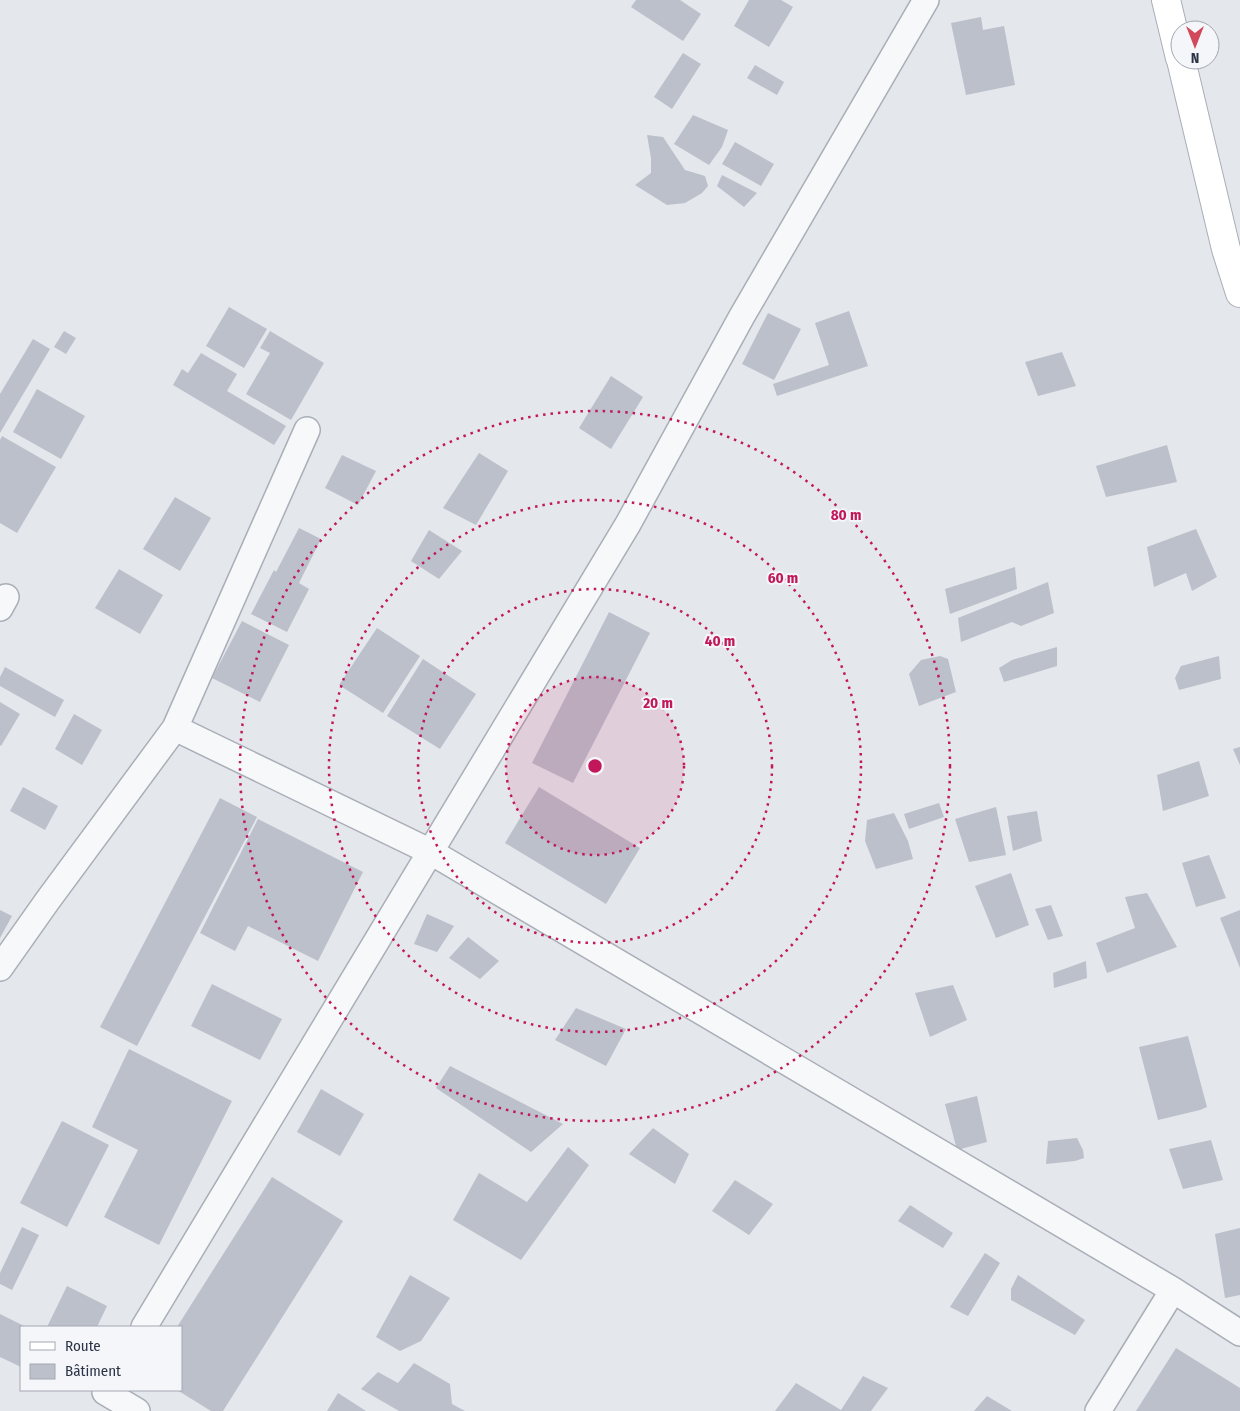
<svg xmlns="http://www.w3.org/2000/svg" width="1240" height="1411" font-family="'Fira Sans Condensed',sans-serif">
<rect width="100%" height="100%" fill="#e4e7ec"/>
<path fill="#bbc0ca" d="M 636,0 L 680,0 L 701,14 L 683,41 L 631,7 Z
M 749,0 L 781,0 L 793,7 L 769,47 L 734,26 Z
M 981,17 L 983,30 L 1004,26 L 1015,85 L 966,95 L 951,23 Z
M 683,53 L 701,64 L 672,109 L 654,97 Z
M 755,65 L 784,82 L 777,95 L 747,78 Z
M 693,115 L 728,130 L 722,147 L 709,165 L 674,144 Z
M 647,135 L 663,137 L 685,170 L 705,176 L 708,186 L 702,193 L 685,203 L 667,205 L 635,185 L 651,173 L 651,158 Z
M 735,142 L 774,164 L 761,186 L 722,164 Z
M 722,175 L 757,193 L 744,207 L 717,186 Z
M 229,307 L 267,329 L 244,368 L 206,346 Z
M 849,311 L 868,366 L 777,396 L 773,384 L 829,365 L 815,323 Z
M 768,313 L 801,329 L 774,380 L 742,364 Z
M 64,331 L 76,338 L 66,354 L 54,347 Z
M 270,331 L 324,363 L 291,420 L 246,394 L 270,353 L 260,348 Z
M 33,339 L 50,349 L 0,433 L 0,394 Z
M 1062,352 L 1076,386 L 1038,396 L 1025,362 Z
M 201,353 L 237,374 L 227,391 L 286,426 L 274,445 L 173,385 L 182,369 L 188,373 Z
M 611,376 L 643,397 L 611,449 L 579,428 Z
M 37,389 L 85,416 L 61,459 L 13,432 Z
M 2,436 L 56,467 L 17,533 L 0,523 L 0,440 Z
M 1167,445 L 1177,482 L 1106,497 L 1096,466 Z
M 479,453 L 508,471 L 476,525 L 443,508 Z
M 342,455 L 376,471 L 358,505 L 325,488 Z
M 175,497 L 211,518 L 180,571 L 143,549 Z
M 299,528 L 321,539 L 299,583 L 309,589 L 287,632 L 251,614 L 274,570 L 276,572 Z
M 1196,529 L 1217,577 L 1192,591 L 1186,573 L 1154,587 L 1147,547 Z
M 429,530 L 462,551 L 439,579 L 411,561 Z
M 1015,567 L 1017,589 L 950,614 L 945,589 Z
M 119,569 L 163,595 L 140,634 L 95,608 Z
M 1048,582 L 1054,613 L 1021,626 L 1012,622 L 961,642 L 958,618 Z
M 609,612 L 650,633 L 573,783 L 532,763 Z
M 242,621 L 289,645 L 260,702 L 212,678 Z
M 377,628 L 420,656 L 383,713 L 339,685 Z
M 1057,647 L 1057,666 L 1004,682 L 999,668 L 1012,660 Z
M 940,656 L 948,659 L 956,692 L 919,706 L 909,674 L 921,660 Z
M 1219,656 L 1221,679 L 1179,690 L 1175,678 L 1181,666 Z
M 423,659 L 476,694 L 440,749 L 387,716 Z
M 5,667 L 64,700 L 55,717 L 0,686 L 0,677 Z
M 0,702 L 20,714 L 1,746 L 0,745 Z
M 74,714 L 102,730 L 82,765 L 55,749 Z
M 1240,747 L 1240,765 L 1233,749 Z
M 1199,761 L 1209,796 L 1163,811 L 1157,775 Z
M 23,787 L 58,806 L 45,830 L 10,811 Z
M 539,787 L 640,848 L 606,904 L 505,843 Z
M 220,798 L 257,817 L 137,1046 L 100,1027 Z
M 939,803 L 944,817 L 909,829 L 904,814 Z
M 996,807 L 1006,855 L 969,862 L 955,819 Z
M 1037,811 L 1042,841 L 1013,851 L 1007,816 Z
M 894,813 L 908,841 L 913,859 L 876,869 L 865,841 L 867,820 Z
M 258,819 L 363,872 L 318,961 L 248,926 L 235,951 L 200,933 Z
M 1209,855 L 1226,898 L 1196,907 L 1182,863 Z
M 1011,873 L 1029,925 L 996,938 L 975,886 Z
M 1147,893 L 1177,947 L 1107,973 L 1096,943 L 1135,928 L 1125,897 Z
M 1051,905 L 1063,936 L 1048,940 L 1035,909 Z
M 0,910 L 12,916 L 0,938 Z
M 1240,910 L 1240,968 L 1220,918 Z
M 427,914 L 454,926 L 437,952 L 414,944 Z
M 468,937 L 499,961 L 480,979 L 449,958 Z
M 1086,961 L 1087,978 L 1054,988 L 1053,973 Z
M 212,984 L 282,1019 L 260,1060 L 191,1026 Z
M 953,985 L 967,1020 L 930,1037 L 915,993 Z
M 576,1008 L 626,1029 L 606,1066 L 555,1040 Z
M 1188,1036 L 1207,1107 L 1200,1110 L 1158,1120 L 1139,1047 Z
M 129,1049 L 232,1101 L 159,1245 L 104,1217 L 138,1150 L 92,1127 Z
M 450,1066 L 563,1124 L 531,1152 L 436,1088 Z
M 321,1089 L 364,1114 L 340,1156 L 297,1132 Z
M 977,1096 L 987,1142 L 957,1150 L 945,1104 Z
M 62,1121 L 109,1145 L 67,1227 L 20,1203 Z
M 653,1128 L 689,1154 L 675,1184 L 629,1154 Z
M 1077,1138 L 1083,1150 L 1084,1158 L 1075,1161 L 1046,1164 L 1048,1141 Z
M 1211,1140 L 1223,1180 L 1183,1189 L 1169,1149 Z
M 568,1147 L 589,1165 L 521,1260 L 453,1220 L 479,1173 L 527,1202 Z
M 272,1177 L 343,1221 L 223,1411 L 211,1411 L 177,1390 L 181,1390 L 181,1327 L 177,1327 Z
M 735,1180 L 773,1204 L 749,1235 L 712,1211 Z
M 910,1205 L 953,1233 L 943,1248 L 898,1221 Z
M 22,1227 L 39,1235 L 12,1290 L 0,1284 L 0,1273 Z
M 1240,1228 L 1240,1295 L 1225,1298 L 1215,1234 Z
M 985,1253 L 1000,1263 L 968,1316 L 950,1307 Z
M 410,1275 L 450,1298 L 421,1341 L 400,1351 L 376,1337 Z
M 1018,1275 L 1085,1320 L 1075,1335 L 1011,1300 L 1011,1289 Z
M 67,1286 L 107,1306 L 97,1327 L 47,1327 Z
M 0,1314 L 26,1327 L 21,1327 L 21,1367 L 0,1357 Z
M 1176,1348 L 1240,1388 L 1240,1411 L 1136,1411 Z
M 414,1363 L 450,1384 L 452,1404 L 465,1411 L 399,1411 L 361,1389 L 378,1372 L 398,1383 Z
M 863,1376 L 888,1388 L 871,1411 L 775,1411 L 796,1383 L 841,1410 Z
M 338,1393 L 366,1411 L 327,1411 Z
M 987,1396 L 1012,1411 L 974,1411 Z"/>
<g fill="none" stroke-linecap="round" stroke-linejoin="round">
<defs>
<path id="minor" d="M 0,608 L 6,597
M 175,728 L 431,852 L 1173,1290 L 1240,1333
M 0,968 L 48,900 L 175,728 L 307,430
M 144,1327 L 628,524 L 742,316 L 926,0
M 105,1392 L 137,1411
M 1098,1411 L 1173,1290"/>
<path id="secondary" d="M 1166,0 L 1180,58
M 1181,60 L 1226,249 L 1240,293"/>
</defs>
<use href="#minor" stroke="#a9aeb7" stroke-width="28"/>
<use href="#secondary" stroke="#a9aeb7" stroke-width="30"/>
<use href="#minor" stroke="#f7f8fa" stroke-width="25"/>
<use href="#secondary" stroke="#fff" stroke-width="28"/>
</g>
<circle cx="595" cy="766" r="89" fill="#c2185b" fill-opacity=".12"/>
<g fill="none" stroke="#c2185b" stroke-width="2.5" stroke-dasharray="2.5 5">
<circle cx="595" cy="766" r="89"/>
<circle cx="595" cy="766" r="177"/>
<circle cx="595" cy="766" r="266"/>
<circle cx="595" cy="766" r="355"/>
</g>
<circle cx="595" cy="766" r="8" fill="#c2185b" stroke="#f4f6f9" stroke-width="2.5"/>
<g font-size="15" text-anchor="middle" font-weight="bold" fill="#c2185b" stroke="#f4f6f9" stroke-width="4" stroke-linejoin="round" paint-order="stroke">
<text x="846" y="520">80 m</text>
<text x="783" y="583">60 m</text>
<text x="720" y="646">40 m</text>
<text x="658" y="708">20 m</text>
</g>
<rect x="20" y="1326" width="162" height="65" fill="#f4f6f9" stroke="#a4a8b1"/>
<rect x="30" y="1342" width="25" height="8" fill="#ffffff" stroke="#a4a8b1"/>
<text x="65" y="1351" font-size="15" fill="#2b3445">Route</text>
<rect x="30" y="1364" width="25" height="15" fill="#bbc0ca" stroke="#a4a8b1"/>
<text x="65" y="1376" font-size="15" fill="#2b3445">Bâtiment</text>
<g transform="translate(1195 45) rotate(180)"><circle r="24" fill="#f4f6f9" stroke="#a4a8b1"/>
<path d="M0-4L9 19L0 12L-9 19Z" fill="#d1495b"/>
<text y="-8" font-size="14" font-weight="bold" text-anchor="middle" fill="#2b3445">N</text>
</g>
</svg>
